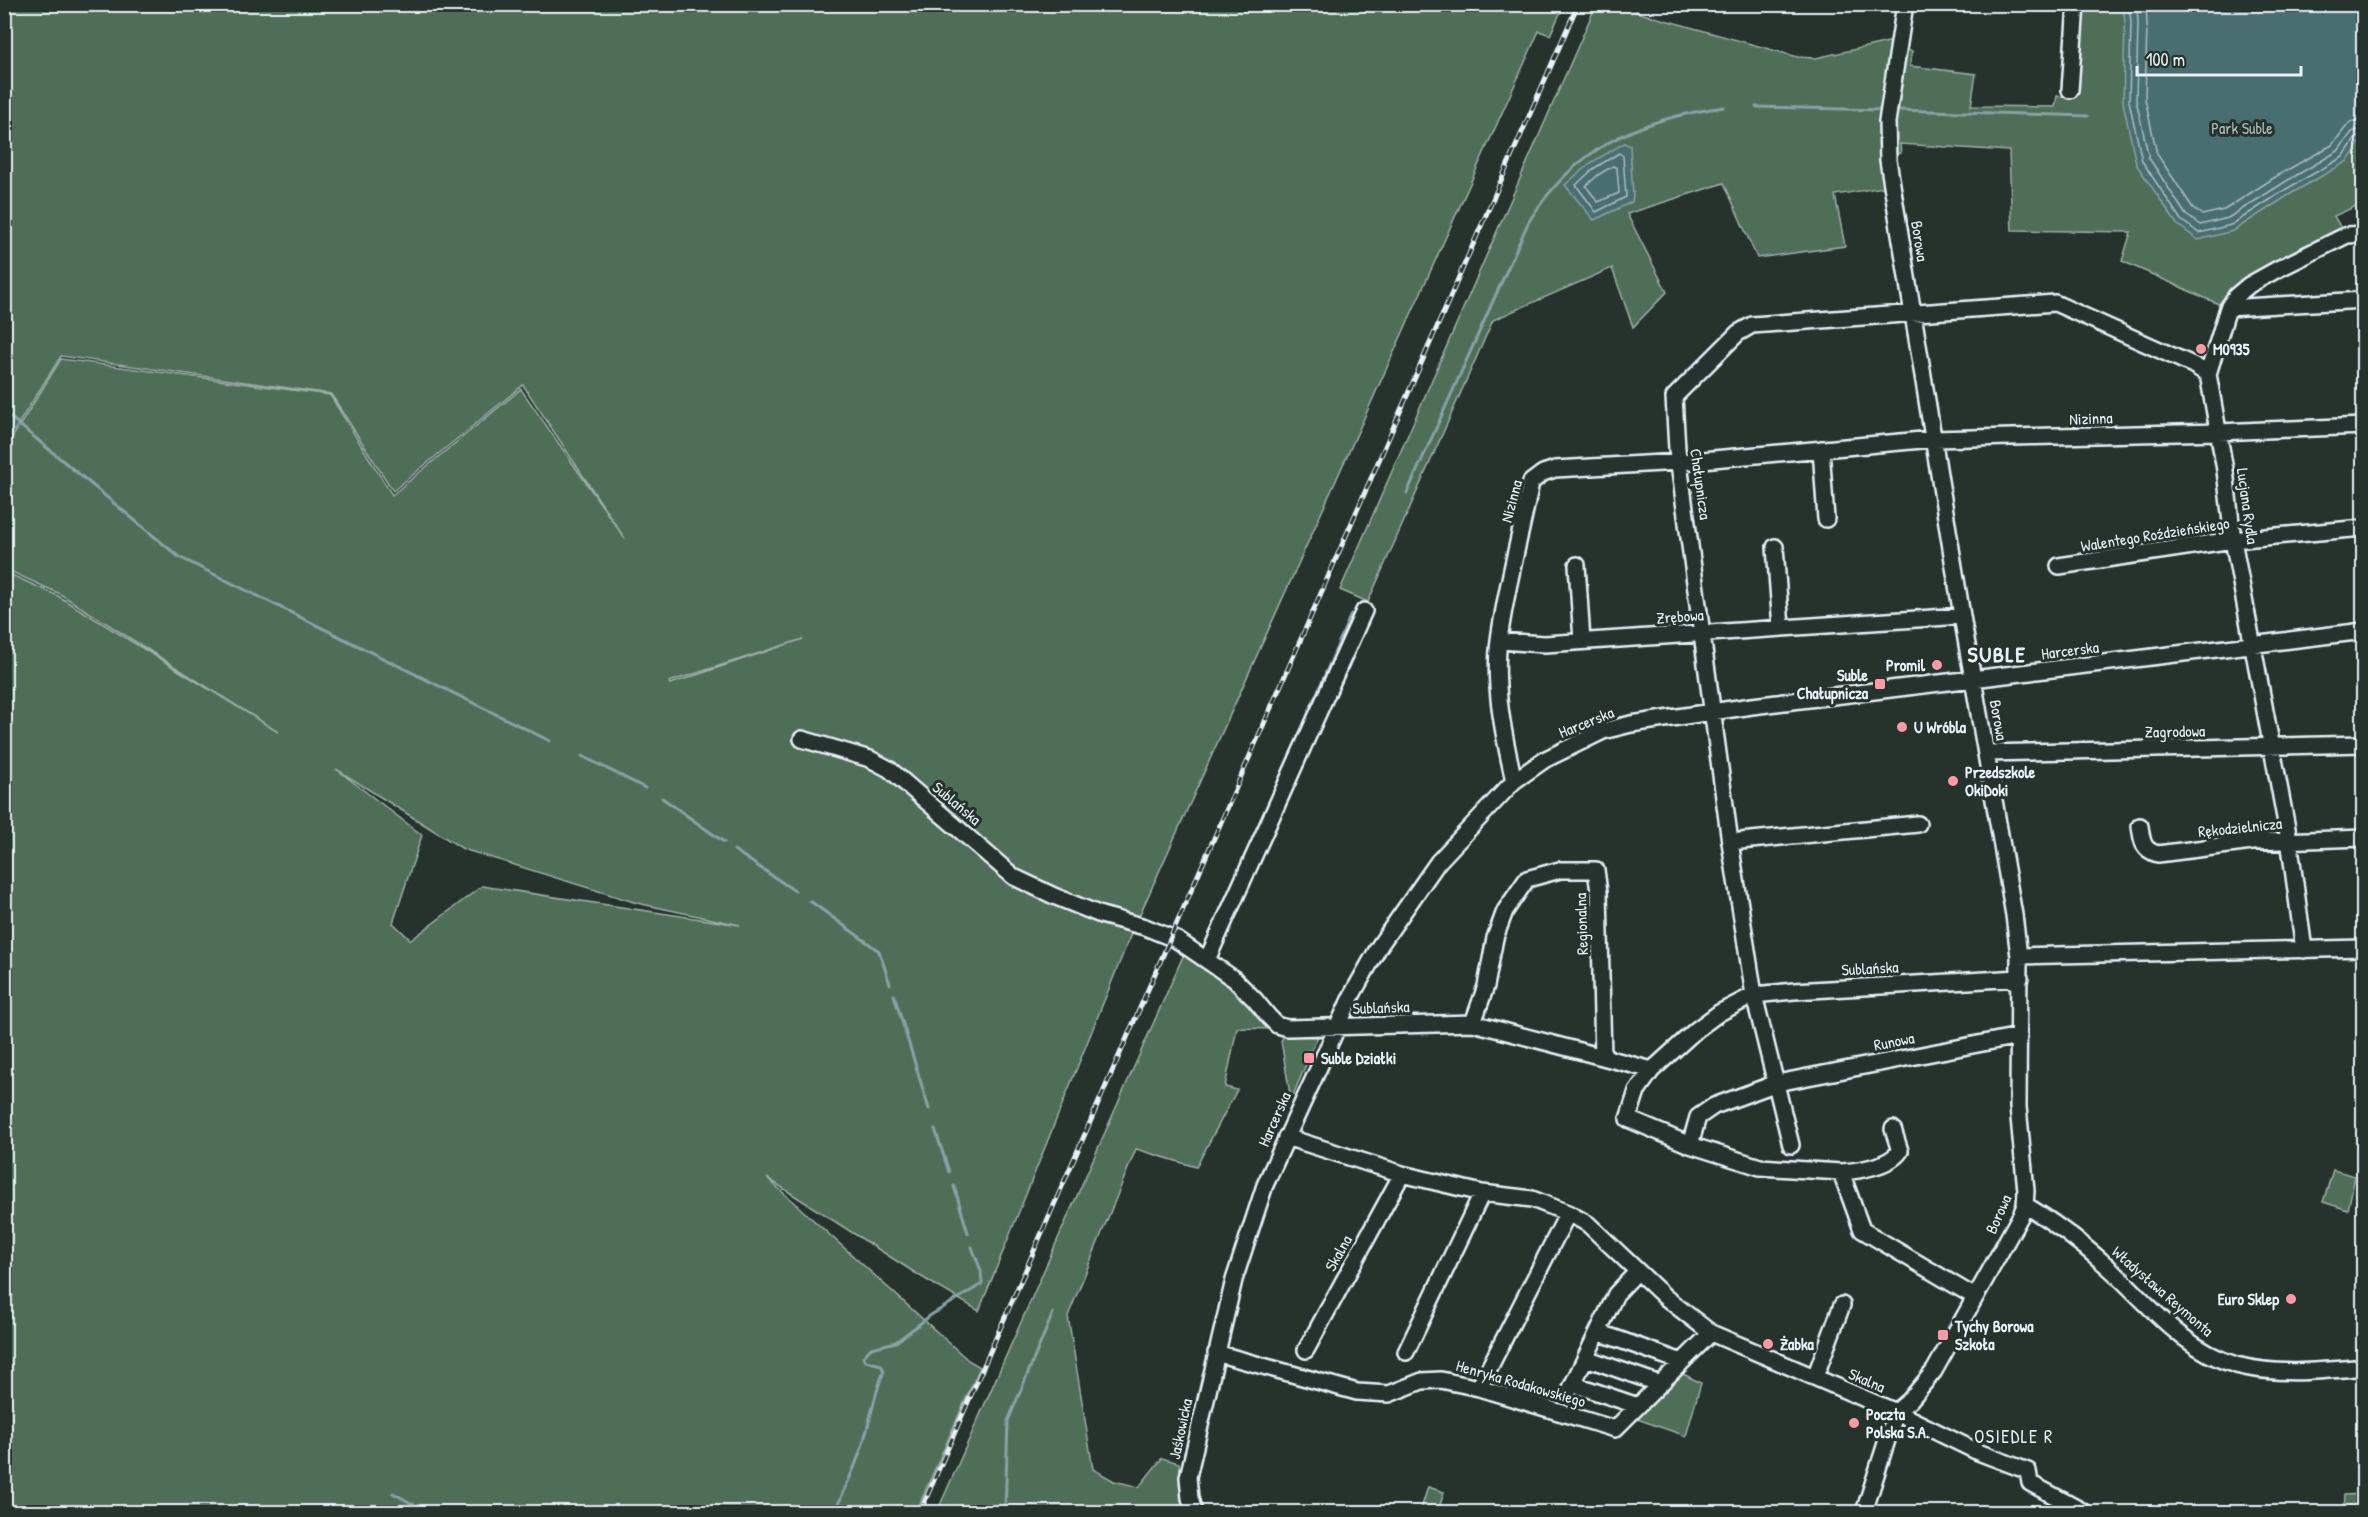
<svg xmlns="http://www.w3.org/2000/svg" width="2368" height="1517" font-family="'Patrick Hand',sans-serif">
<rect width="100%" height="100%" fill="#26332d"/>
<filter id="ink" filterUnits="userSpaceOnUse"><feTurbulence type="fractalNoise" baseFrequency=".0167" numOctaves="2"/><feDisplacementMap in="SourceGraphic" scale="12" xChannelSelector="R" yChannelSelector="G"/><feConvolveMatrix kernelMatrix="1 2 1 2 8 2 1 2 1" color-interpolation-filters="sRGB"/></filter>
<g filter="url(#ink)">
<path fill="#4f6e58" stroke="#9cb0a8" stroke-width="1.5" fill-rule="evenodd" d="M 5,5 L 1564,5 L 1550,35 L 1539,31 L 1131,934 L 979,1311 L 920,1276 L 767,1178 L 968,1360 L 980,1367 L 916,1512 L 5,1512 L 5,572 L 58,596 L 278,732 L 60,594 L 5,569 L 5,449 L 61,359 L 330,395 L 392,495 L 521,389 L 625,539 L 523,385 L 393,491 L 331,394 L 61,356 L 5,445 ZM 803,639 L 670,684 L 669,682 ZM 336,769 L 463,849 L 637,903 L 740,925 L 482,886 L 411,940 L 393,923 L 422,835 Z
M 1596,5 L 1638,5 L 1636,12 L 1798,57 L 1816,58 L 1893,41 L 1880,155 L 1884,187 L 1835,195 L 1845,246 L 1757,258 L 1724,183 L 1627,214 L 1667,292 L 1633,327 L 1612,268 L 1493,320 L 1368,602 L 1340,590 Z
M 2076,5 L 2363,5 L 2363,203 L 2334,216 L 2343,232 L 2251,275 L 2223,306 L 2122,261 L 2131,232 L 2012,230 L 2009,151 L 1900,144 L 1901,153 L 1892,154 L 1892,137 L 1905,50 L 1912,51 L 1910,66 L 1976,74 L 1971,106 L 2055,107 L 2057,96 L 2070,97 Z
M 1864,683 L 1865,688 L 1719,702 Z
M 1184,954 L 1246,999 L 1272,1029 L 1237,1028 L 1225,1087 L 1237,1090 L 1196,1167 L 1136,1149 L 1068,1316 L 1093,1469 L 1114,1481 L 1139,1487 L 1162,1458 L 1179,1463 L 1186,1512 L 937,1512 Z
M 1285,1034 L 1319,1034 L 1311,1052 L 1308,1050 L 1303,1060 L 1307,1062 L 1291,1100 L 1281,1041 Z
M 2333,1170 L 2355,1176 L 2348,1210 L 2323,1202 Z
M 1683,1374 L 1701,1383 L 1686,1436 L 1637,1419 Z
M 1428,1487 L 1444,1492 L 1438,1512 L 1420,1512 Z
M 2363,1494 L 2363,1512 L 2343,1512 L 2344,1495 Z"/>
<path fill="#4a6e6f" stroke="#89a2a6" stroke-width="1.5" d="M 2123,5 L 2363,5 L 2363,138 L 2348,161 L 2292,193 L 2233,231 L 2198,240 L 2177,224 L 2136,164 L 2123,102 L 2125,23 Z
M 1624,143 L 1630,146 L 1633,195 L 1632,202 L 1594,220 L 1565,185 L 1589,164 Z"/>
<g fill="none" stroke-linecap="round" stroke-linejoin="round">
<path stroke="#a9bdc1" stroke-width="1.5" d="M 2129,4 L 2131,23 L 2129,101 L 2142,161 L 2181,220 L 2199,233 L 2231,225 L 2288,188 L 2343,157 L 2356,138 L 2364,136
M 2137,4 L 2138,24 L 2136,100 L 2149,158 L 2186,215 L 2200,225 L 2228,218 L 2285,182 L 2338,151 L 2352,132 L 2364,128
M 2146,4 L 2147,24 L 2145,99 L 2157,154 L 2193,208 L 2202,215 L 2224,210 L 2280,174 L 2332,145 L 2350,122 L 2364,119
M 1619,153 L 1623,156 L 1626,197 L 1596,212 L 1576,185 L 1593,169 Z
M 1613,166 L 1617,168 L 1619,193 L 1598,202 L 1586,186 L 1598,175 Z"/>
<path stroke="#89a2a6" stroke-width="3" d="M 1756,107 L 1882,110
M 1898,110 L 2088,116
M 4,412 L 179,557 L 550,741
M 1407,493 L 1528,223 C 1574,147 1639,119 1724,107
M 582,756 L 645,788
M 1282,775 L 1351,614
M 662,798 L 724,842
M 734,850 L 795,891
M 810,901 L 879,951 L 890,984
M 894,995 L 929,1109
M 935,1129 L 949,1172
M 954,1186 L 968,1233
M 393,1493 L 427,1512
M 835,1512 C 844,1489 856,1467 863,1443 C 871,1419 874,1394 884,1371 L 881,1365 L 866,1361 L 863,1357 L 871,1348 L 896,1342 L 931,1315 L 982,1284 L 981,1271 L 972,1247
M 1005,1512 L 1008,1421 L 1053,1313"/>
<defs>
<path id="minor" d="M 2070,90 L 2076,4
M 2228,308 L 2236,296 L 2249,285 L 2276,270 L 2347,235 L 2364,234
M 2208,374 L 2228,308 L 2364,300
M 1821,449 L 1826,519
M 1775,547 L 1781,628
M 1577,565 L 1582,641
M 2059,566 L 2233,540 L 2363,528
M 1499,641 L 1545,644 L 1962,616
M 802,739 L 870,759 L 889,769 L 1014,877 L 1054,896 L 1101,915 L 1145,927 L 1177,940 L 1234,979 L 1255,1000 L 1269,1017 L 1277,1025 L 1287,1028 L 1473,1023 L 1652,1070 L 1696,1030 L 1719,1013 L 1754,995 L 1794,991 L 2020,978
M 1987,753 L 2364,744
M 1514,781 C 1504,737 1493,686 1499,640 C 1506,587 1521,534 1531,482 L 1543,473 L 1555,469 L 1680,462 L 1933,439 L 2219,432 L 2364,426
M 2140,826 C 2142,840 2142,850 2158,854 L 2252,842 L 2364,838
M 1730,842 L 1918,824
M 2019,956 L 2364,948
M 1207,960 L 1364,611
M 1473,1023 L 1486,986 L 1495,938 L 1505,911 L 1527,879 L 1560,870 L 1596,870 L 1599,892 L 1603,1057
M 1652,1070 L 1637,1091 L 1628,1119 L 1690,1145 L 1760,1167 L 1841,1172 L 1862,1230 L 1975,1297
M 1286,1137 L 1402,1174 L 1482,1193 L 1532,1199 L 1568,1213 L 1588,1224 L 1665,1297 L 1711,1333 L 1896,1412 L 1978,1452 L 2028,1471 L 2030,1483 L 2084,1512
M 1690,1145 L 1698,1117 L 1714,1106 L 1777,1083 L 2019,1036
M 1791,1145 L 1754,995 L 1730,842 L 1677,449 L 1674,397 L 1738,333 L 1752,325 L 2055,303 L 2193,365 L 2208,374 L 2225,470 L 2233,540 L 2289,839 L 2304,950
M 1841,1172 C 1858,1171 1890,1166 1900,1151 L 1893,1129
M 2025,1205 C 2054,1222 2081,1243 2106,1265 C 2147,1301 2181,1349 2236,1365 C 2278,1376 2321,1371 2364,1367
M 1598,1332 L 1682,1362
M 1306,1350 L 1402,1174
M 1406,1352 L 1482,1193
M 1216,1353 L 1357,1392 L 1389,1394 L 1422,1381 L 1441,1380 L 1479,1388 L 1615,1429 L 1711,1333
M 1586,1358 L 1660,1384
M 1815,1377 L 1842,1305
M 1573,1384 L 1638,1406
M 1479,1388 L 1568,1213
M 1571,1388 L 1616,1294 L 1637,1272
M 1194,1512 L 1190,1498 L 1188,1477 L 1234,1280 L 1265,1185 L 1353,993 L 1380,945 L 1438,862 L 1514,781 L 1544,760 L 1603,731 L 1631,724 L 1752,706 L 2364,631
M 1864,1512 L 1896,1412 L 1910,1400 L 1934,1371 L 2021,1215 L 2025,1205 L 2026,1191 L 2018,1107 L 2019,956 L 2014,915 L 1962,616 L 1888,160 L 1887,122 L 1905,4"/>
</defs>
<use href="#minor" stroke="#e8f1f8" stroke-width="20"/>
<use href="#minor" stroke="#26332d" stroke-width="15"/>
<defs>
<path id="rail" d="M 920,1512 L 1578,4"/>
</defs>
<use href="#rail" stroke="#e8f1f8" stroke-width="5"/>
<use href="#rail" stroke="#26332d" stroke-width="3" stroke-dasharray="9" stroke-linecap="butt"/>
</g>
</g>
<g fill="#ff9aa2" stroke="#26332d" stroke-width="2">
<circle cx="2201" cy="349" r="6"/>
<circle cx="1937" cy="665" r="6"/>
<rect x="1874" y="678" width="12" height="12" rx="3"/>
<circle cx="1902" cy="727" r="6"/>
<circle cx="1953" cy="781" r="6"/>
<rect x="1303" y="1052" width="12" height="12" rx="3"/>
<circle cx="2291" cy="1299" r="6"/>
<rect x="1937" y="1329" width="12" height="12" rx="3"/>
<circle cx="1768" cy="1344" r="6"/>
<circle cx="1854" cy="1423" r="6"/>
</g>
<g text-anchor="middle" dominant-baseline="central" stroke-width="6" stroke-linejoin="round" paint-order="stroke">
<g font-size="16" fill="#abbdb8" stroke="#26332d">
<text x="2242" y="128">Park Suble</text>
</g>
<g font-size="16" fill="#e8f1f8" stroke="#26332d">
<text transform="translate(1920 241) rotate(81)">Borowa</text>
<text transform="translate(2091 418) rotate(-2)">Nizinna</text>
<text transform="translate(1701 484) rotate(82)">Chałupnicza</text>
<text transform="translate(1511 501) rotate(-75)">Nizinna</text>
<text transform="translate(2248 506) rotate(82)">Lucjana Rydla</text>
<text transform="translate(2155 534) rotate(-9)">Walentego Roździeńskiego</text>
<text transform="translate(1680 616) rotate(-4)">Zrębowa</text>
<text transform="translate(2070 650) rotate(-7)">Harcerska</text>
<text transform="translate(1999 720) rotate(80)">Borowa</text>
<text transform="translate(1586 722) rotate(-22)">Harcerska</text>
<text transform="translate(2175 731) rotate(-1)">Zagrodowa</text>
<text transform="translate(957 803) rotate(40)">Sublańska</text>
<text transform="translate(2240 827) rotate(-6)">Rękodzielnicza</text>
<text transform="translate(1581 924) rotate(-92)">Regionalna</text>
<text transform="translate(1870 968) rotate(-3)">Sublańska</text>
<text transform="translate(1381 1007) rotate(-2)">Sublańska</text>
<text transform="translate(1894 1041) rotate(-11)">Runowa</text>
<text transform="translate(1274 1119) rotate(-66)">Harcerska</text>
<text transform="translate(1998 1214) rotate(-66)">Borowa</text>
<text transform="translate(1338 1253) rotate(-61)">Skalna</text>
<text transform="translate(2163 1291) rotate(41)">Władysława Reymonta</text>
<text transform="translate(1867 1380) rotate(23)">Skalna</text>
<text transform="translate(1521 1383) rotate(16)">Henryka Rodakowskiego</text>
<text transform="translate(1180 1429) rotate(-78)">Jaśkowicka</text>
</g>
<g font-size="16" font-weight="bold" fill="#e8f1f8" stroke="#26332d" text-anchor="start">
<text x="2213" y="349">M0935</text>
<text x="1925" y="665" text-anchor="end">Promil</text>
<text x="1868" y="675" text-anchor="end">Suble<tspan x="1868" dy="18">Chałupnicza</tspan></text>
<text x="1914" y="727">U Wróbla</text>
<text x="1965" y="772">Przedszkole<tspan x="1965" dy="18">OkiDoki</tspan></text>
<text x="1321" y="1058">Suble Działki</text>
<text x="2279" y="1299" text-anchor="end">Euro Sklep</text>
<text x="1955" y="1326">Tychy Borowa<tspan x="1955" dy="18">Szkoła</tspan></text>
<text x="1780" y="1344">Żabka</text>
<text x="1866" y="1414">Poczta<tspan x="1866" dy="18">Polska S.A.</tspan></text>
</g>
<g font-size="18" letter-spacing="1.5" fill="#e8f1f8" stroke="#26332d">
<text x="2014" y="1436">OSIEDLE R</text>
</g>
<g font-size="22" font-weight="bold" letter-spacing="1.5" fill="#e8f1f8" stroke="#26332d">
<text x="1997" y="654">SUBLE</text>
</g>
</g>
<rect width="2368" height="1517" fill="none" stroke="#26332d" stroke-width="24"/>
<rect x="12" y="12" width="2344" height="1493" fill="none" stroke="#e8f1f8" stroke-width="2" filter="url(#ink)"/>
<path d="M2137 66v9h164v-9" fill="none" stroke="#e8f1f8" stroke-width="3"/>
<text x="2146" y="66" font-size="18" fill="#e8f1f8" stroke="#26332d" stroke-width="4.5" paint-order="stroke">100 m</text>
</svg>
